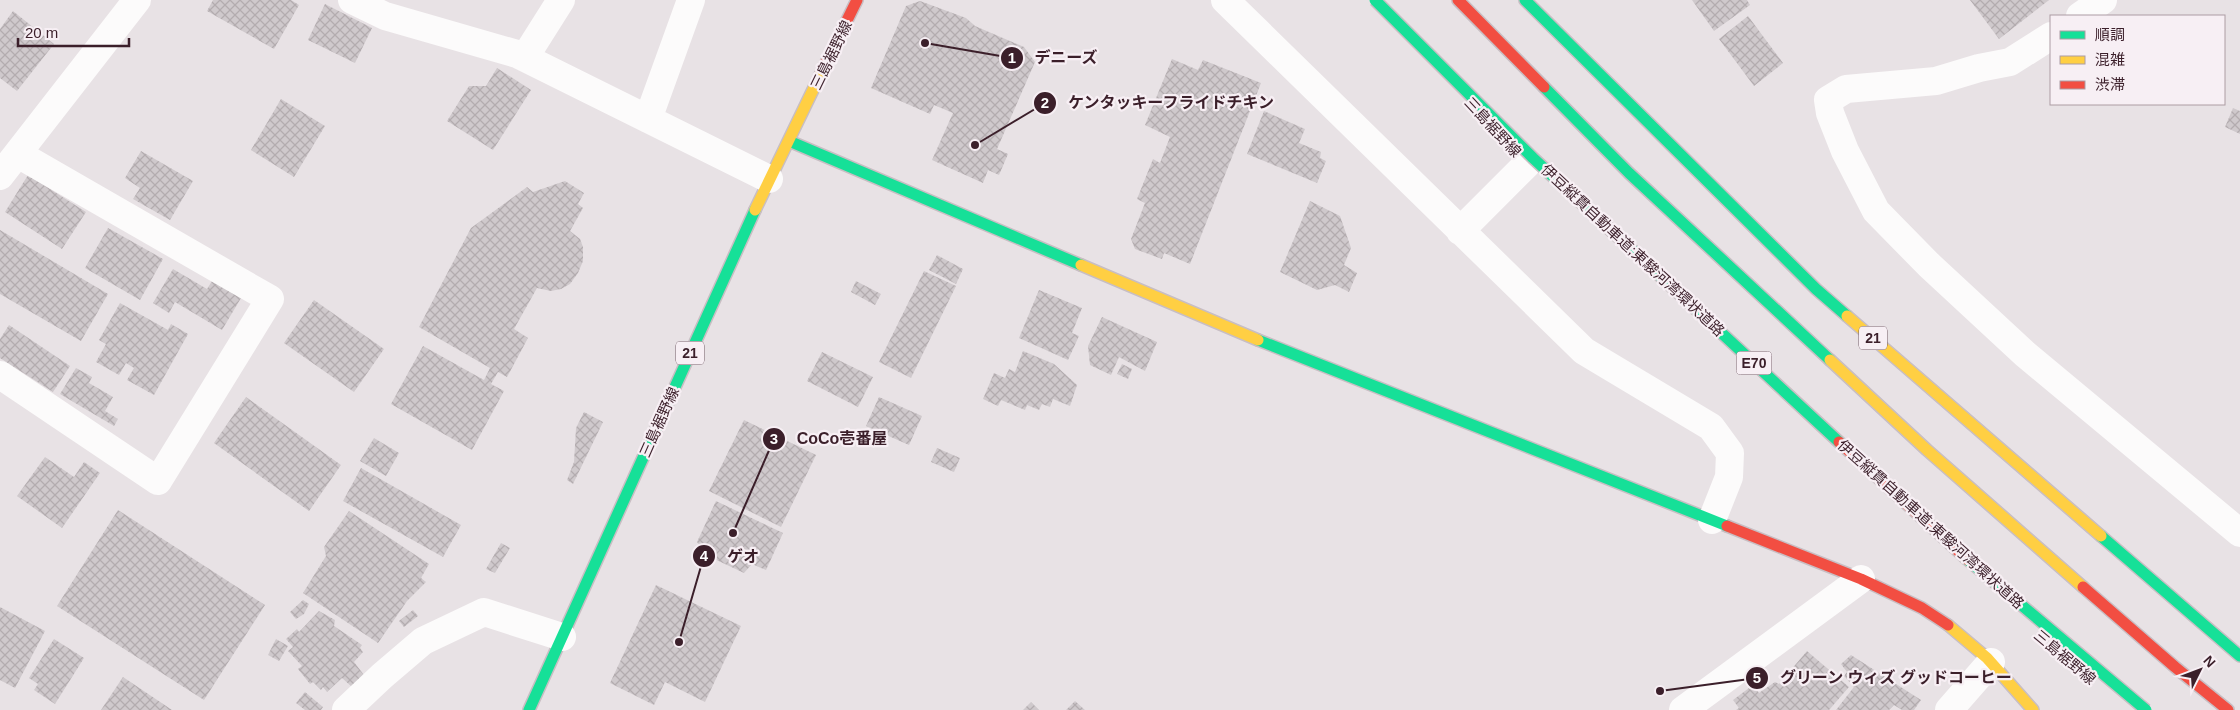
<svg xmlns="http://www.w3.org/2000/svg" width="2240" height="710" font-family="Arial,'Noto Sans JP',sans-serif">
<defs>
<pattern id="building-cross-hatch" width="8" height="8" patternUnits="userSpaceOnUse" patternTransform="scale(1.25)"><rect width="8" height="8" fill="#cfc9cc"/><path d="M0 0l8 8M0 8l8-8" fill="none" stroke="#b3acaf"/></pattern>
</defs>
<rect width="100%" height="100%" fill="#e8e2e5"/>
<path fill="url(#building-cross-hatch)" d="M 213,0 L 291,0 L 299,5 L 274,49 L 207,11 Z
M 1692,0 L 1747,0 L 1750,5 L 1714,31 Z
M 1970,0 L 2049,0 L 1999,39 Z
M 920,1 L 966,18 L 975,26 L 1024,47 L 1035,62 L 997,149 L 1008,154 L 999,175 L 988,170 L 983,183 L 932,160 L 953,113 L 934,105 L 930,114 L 871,88 L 906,6 Z
M 325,4 L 372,28 L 355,63 L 308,40 Z
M 13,11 L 54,44 L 17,91 L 0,78 L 0,29 Z
M 1748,16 L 1783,63 L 1754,86 L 1719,39 Z
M 1172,59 L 1198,70 L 1203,60 L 1261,83 L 1190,264 L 1164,253 L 1162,259 L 1135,249 L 1131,239 L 1145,203 L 1137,199 L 1153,159 L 1160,163 L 1170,137 L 1145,125 Z
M 497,68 L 531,90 L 493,150 L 447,121 L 469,86 L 486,86 Z
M 281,99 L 325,126 L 294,177 L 251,150 Z
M 2233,108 L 2240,111 L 2240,134 L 2225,127 Z
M 1264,111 L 1305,129 L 1299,143 L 1321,152 L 1320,158 L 1326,161 L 1317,183 L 1247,154 Z
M 141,151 L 193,181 L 170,220 L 133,199 L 140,188 L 125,178 Z
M 28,175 L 86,212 L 62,249 L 5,212 Z
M 565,181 L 584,193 L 578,204 L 583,208 L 570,231 L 580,239 L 583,247 L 583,261 L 578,273 L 570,284 L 561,289 L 551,291 L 537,288 L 514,329 L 528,338 L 507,377 L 498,372 L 491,384 L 504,391 L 472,450 L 391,404 L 423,346 L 484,380 L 490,368 L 419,327 L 471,228 L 527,187 L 533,192 Z
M 1310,201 L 1340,216 L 1351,248 L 1344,265 L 1357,273 L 1349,292 L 1335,285 L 1317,290 L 1280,272 Z
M 108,228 L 163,259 L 140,300 L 85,268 Z
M 0,230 L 108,294 L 81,341 L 0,294 Z
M 937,255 L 963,269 L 956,284 L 929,270 Z
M 173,269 L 207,289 L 212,281 L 241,298 L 222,330 L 175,302 L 169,313 L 153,303 Z
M 924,271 L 956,286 L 911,378 L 879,362 Z
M 856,281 L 881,294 L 875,305 L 851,292 Z
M 1039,290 L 1082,308 L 1072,333 L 1079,336 L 1068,360 L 1019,338 Z
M 314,300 L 384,349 L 354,392 L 284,343 Z
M 120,303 L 168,330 L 171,324 L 188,334 L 154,395 L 127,380 L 134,368 L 126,363 L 119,375 L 96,362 L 106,344 L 99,340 Z
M 1102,317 L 1157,342 L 1145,371 L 1119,357 L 1111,375 L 1090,365 L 1088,346 Z
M 9,325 L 70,366 L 53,392 L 0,358 L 0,339 Z
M 1023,351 L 1054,364 L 1077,385 L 1070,406 L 1053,399 L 1050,407 L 1042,404 L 1039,410 L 1027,405 L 1025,410 L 1001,400 L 998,406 L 983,399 L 994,373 L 1005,378 L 1009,369 L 1015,372 Z
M 822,352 L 873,377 L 858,407 L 807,381 Z
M 1122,364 L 1132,369 L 1128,379 L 1117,374 Z
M 76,368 L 92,377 L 89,383 L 113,397 L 105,411 L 118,419 L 114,426 L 60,394 Z
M 246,397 L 341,465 L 309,511 L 214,443 Z
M 879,397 L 922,416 L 909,445 L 866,426 Z
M 584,412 L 603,422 L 573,484 L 567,480 L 574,462 L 576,428 Z
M 744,420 L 816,455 L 781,527 L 709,491 Z
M 374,438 L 399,453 L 386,476 L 360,461 Z
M 937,448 L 960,458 L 954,472 L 931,462 Z
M 45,457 L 74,477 L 84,462 L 100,473 L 62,528 L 17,496 Z
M 361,468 L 461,525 L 443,557 L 343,501 Z
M 716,501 L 783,533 L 766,570 L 752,564 L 744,573 L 708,556 L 697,542 Z
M 118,510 L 265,605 L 204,700 L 57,606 Z
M 349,511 L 429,564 L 421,578 L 426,582 L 407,601 L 378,643 L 303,593 L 326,556 L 324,547 Z
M 501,543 L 510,548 L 495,573 L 486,569 Z
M 656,585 L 741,626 L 705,702 L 665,682 L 654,705 L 610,683 Z
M 303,600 L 309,604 L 304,614 L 296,619 L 290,612 Z
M 0,607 L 45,631 L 15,688 L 0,680 Z
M 413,610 L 418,616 L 404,627 L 399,621 Z
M 319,611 L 335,620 L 334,626 L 362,645 L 360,648 L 363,652 L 354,662 L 364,675 L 352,687 L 342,678 L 327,692 L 323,687 L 321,690 L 313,682 L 310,684 L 298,669 L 302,666 L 288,651 L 293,647 L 286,639 L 297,629 L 299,632 Z
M 54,639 L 84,658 L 55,704 L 34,690 L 38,684 L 29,678 Z
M 276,639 L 288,646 L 279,661 L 268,655 Z
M 1807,651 L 1849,687 L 1829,710 L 1736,710 L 1739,708 L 1733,700 L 1753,685 L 1759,693 L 1775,682 L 1779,684 Z
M 1851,655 L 1921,700 L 1914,710 L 1902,710 L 1894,705 L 1889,710 L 1836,710 L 1854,687 L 1844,676 L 1847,672 L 1841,664 Z
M 123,677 L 172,710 L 101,710 Z
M 305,692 L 323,707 L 321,710 L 305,710 L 296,703 Z
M 1075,701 L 1085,710 L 1066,710 Z
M 1031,702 L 1039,710 L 1023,710 Z"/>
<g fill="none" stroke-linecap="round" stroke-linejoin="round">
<defs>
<path id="fast" d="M 1525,0 L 1816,289 L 1847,316
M 1544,87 L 1629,173 L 1830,360
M 789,141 L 1081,265
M 1258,340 L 1727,526
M 2101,536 L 2240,656
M 529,710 L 755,210"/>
<path id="slow" d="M 755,210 L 824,67
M 1081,265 L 1258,340
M 1847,316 L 2101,536
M 1830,360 L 1927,450 L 2083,587
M 1948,625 L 1987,658 L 2033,710"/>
<path id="jam" d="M 1458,0 L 1544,87
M 824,67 L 857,0
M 1727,526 L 1861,579 L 1922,608 L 1948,625
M 2083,587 L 2175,667 L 2228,710"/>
</defs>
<use href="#fast" stroke="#c8bec3" stroke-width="14"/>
<use href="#slow" stroke="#c8bec3" stroke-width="14"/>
<use href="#jam" stroke="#c8bec3" stroke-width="14"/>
<path stroke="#fcfbfb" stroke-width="28" d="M 352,0 L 385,16 L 517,54 L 769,179
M 1225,0 L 1584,351 L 1711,427 L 1730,453 L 1729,477 L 1712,520
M 2080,16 L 2103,0
M 2051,36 L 2010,62 L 1979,68 L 1936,81 L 1846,89 L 1828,100 L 1830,113 L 1845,151 L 1876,211 L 1929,265 L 2025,354 L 2240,533
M 525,57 L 561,0
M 648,119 L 691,0
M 0,176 L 137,0
M 1460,231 L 1527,164
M 0,375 L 158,481 L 270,299 L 18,154
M 346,710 L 382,676 L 423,641 L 484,612 L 562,637
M 1683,710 L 1861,579
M 1949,710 L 1991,662"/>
<use href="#fast" stroke="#16e098" stroke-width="11"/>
<use href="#slow" stroke="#ffcf43" stroke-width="11"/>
<use href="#jam" stroke="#f24e42" stroke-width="11"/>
<defs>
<path id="fast-bridge" d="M 1375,0 L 1533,158 L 1839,442
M 1968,560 L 2146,710"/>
<path id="jam-bridge" d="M 1839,442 L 1968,560"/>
</defs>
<use href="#fast-bridge" stroke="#c8bfc3" stroke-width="14" stroke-linecap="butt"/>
<use href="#jam-bridge" stroke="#c8bfc3" stroke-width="14" stroke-linecap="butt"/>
<use href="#fast-bridge" stroke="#16e098" stroke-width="11"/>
<use href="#jam-bridge" stroke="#f24e42" stroke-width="11"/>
</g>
<g text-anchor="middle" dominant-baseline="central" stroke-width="4.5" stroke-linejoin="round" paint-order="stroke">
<g fill="#f7eff4" stroke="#735d67" stroke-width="1">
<rect x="1859" y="326.5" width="28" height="23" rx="4"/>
<rect x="676" y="341.5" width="28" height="23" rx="4"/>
<rect x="1736.5" y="351.5" width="35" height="23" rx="4"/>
</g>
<g font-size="14" font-weight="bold" fill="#3b1f2a">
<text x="1873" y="338">21</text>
<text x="690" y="353">21</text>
<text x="1754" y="363">E70</text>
</g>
<g font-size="15" fill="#3b1f2a" stroke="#f7eff4">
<text transform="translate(831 55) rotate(-64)">三島裾野線</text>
<text transform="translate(1493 127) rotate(47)">三島裾野線</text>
<text transform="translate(1633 250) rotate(43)">伊豆縦貫自動車道;東駿河湾環状道路</text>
<text transform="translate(659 422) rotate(-66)">三島裾野線</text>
<text transform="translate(1931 524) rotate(42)">伊豆縦貫自動車道;東駿河湾環状道路</text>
<text transform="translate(2065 657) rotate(40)">三島裾野線</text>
</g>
</g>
<path fill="none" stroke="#3b1f2a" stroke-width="2" d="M925 43L1012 58M975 145L1045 103M733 533L774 439M679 642L704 556M1660 691L1757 678"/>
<g fill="#3b1f2a" stroke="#f7eff4" stroke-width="2">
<circle cx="925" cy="43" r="5"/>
<circle cx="975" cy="145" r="5"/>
<circle cx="733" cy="533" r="5"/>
<circle cx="679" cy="642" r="5"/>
<circle cx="1660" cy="691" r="5"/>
<circle cx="1012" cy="58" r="12"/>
<circle cx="1045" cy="103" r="12"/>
<circle cx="774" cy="439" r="12"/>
<circle cx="704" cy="556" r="12"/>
<circle cx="1757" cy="678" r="12"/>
</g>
<g font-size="15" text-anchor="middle" font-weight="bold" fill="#fff">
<text x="1012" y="63">1</text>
<text x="1045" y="108">2</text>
<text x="774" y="444">3</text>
<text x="704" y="561">4</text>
<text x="1757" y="683">5</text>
</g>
<g font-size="16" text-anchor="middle" font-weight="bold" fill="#3b1f2a" stroke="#f7eff4" stroke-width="4.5" stroke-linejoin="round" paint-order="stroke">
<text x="1066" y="63">デニーズ</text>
<text x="1171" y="108">ケンタッキーフライドチキン</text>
<text x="842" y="444">CoCo壱番屋</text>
<text x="743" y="562">ゲオ</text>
<text x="1896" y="683">グリーン ウィズ グッドコーヒー</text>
</g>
<rect x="2050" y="15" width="175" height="90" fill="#f7eff4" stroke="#ac9ca3"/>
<rect x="2060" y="31" width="25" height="8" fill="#16e098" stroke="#ac9ca3"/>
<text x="2095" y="40" font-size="15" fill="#3b1f2a">順調</text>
<rect x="2060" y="56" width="25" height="8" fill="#ffcf43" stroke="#ac9ca3"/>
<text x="2095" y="65" font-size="15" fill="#3b1f2a">混雑</text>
<rect x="2060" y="81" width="25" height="8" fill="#f24e42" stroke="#ac9ca3"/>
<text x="2095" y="90" font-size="15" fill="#3b1f2a">渋滞</text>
<g transform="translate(2200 670) rotate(48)" stroke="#f7eff4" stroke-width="4" paint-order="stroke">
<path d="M0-4L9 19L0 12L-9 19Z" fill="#3b1f2a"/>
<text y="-8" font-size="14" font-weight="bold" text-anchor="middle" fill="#3b1f2a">N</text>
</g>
<path d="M18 38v8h111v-8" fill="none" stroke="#3b1f2a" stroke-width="2.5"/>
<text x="25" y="38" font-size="15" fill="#3b1f2a" stroke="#f7eff4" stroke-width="4" paint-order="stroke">20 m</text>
</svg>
